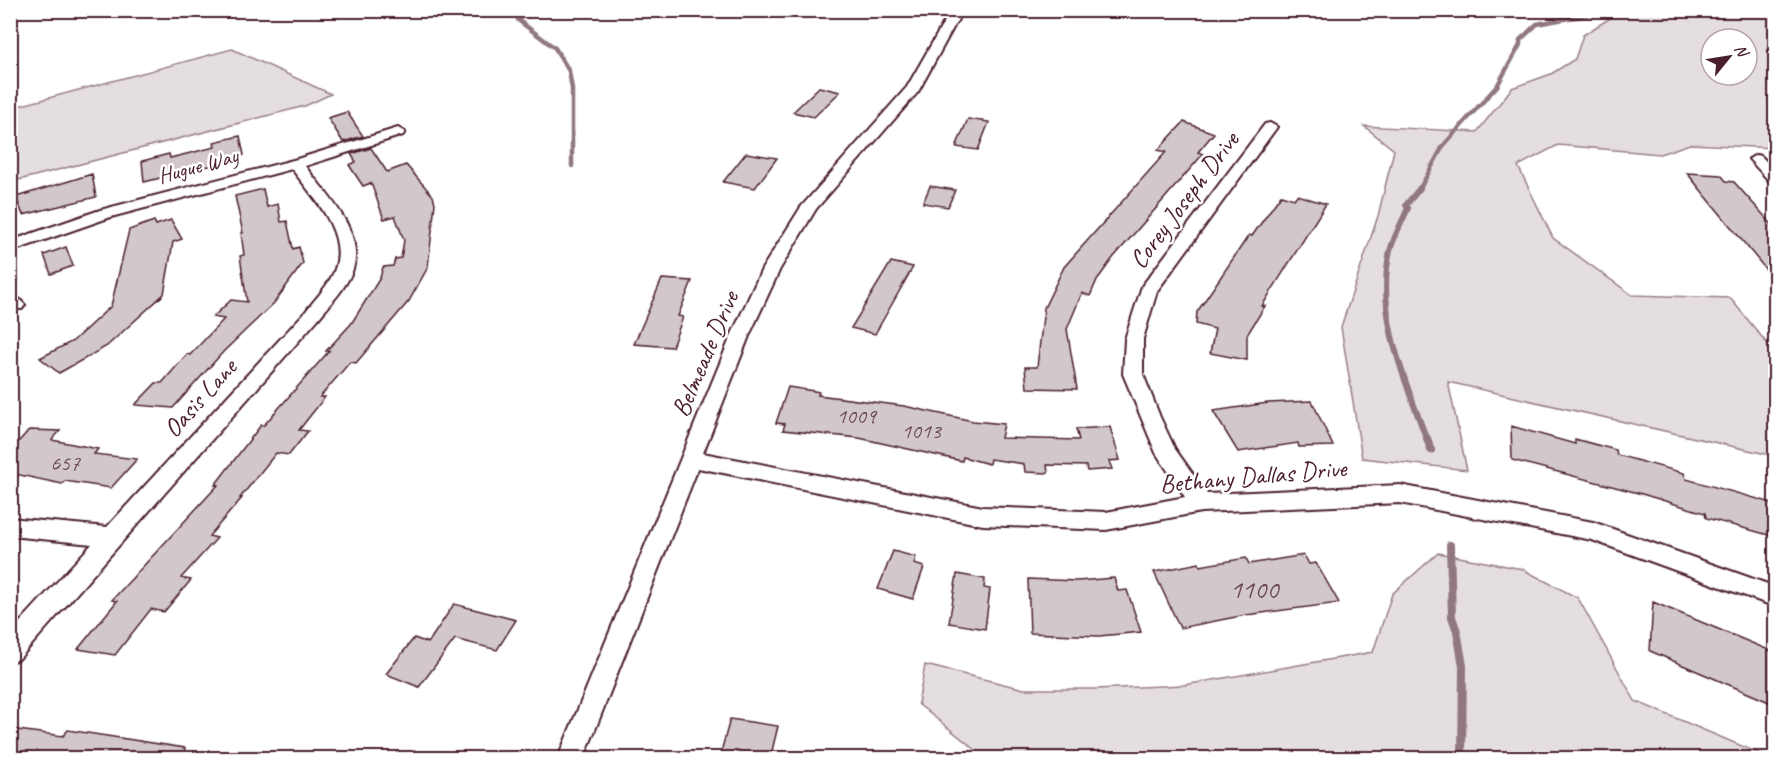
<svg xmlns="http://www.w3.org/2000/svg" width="1786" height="769" font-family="Caveat,sans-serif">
<rect width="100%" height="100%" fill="#fff"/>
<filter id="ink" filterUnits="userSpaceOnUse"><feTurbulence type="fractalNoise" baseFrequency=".0167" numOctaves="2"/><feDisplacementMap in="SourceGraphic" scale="12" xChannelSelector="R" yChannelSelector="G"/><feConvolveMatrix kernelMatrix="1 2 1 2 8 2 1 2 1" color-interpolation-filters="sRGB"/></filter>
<g filter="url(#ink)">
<path fill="#e5dee0" stroke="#987e86" stroke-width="1.5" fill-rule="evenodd" d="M 1623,10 L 1775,11 L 1775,148 L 1690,144 L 1660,154 L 1558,145 L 1518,166 L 1553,238 L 1632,295 L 1730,298 L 1775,353 L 1775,456 L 1448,382 L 1467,470 L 1362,458 L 1341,327 L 1378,216 L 1394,150 L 1364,126 L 1477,132 L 1512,88 L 1551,74 L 1575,59 L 1583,35 ZM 1711,39 L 1747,39 L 1747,75 L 1711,75 Z
M 232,49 L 331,94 L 305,106 L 11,182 L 11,108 Z
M 1438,553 L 1522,569 L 1578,598 L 1635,701 L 1770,758 L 986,758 L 918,704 L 925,665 L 1024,689 L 1096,689 L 1184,685 L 1373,652 L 1392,594 Z"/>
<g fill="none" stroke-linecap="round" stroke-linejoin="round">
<path stroke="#91787e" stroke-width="4.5" d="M 522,16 L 518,20 L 555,48 L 569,71 L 572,89 L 572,166
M 1419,190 L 1443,146 L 1497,86 L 1520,45 L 1520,40 L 1537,24 L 1613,10"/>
<path stroke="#91787e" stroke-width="6" d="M 1420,188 L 1406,205 L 1408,208 C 1402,222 1394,236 1390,251 C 1375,315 1405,380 1427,440"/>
<path stroke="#91787e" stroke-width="8" d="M 1427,438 L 1431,450
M 1450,545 L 1452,617 L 1457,631 L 1463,666 L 1462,758"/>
</g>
<path fill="#d2c7cb" stroke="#4a1f2b" stroke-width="1.5" d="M 819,87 L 840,92 L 814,117 L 793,112 Z
M 347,112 L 363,136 L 343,142 L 328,118 Z
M 968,119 L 989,122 L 978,150 L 956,147 Z
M 1184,122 L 1214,133 L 1198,152 L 1203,154 L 1113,258 L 1097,280 L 1090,296 L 1082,293 L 1067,329 L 1077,389 L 1027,388 L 1025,367 L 1037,367 L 1044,308 L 1064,267 L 1166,152 L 1158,150 Z
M 240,136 L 244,155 L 234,158 L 234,160 L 144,182 L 142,161 L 169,154 L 170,158 L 215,147 L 214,142 Z
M 371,148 L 387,172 L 406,165 L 433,196 L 435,203 L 428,267 L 409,301 L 356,363 L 350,362 L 320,397 L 325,397 L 299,430 L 308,431 L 289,455 L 276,453 L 240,498 L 242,498 L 209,536 L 217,538 L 181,578 L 191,580 L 164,612 L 151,609 L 115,655 L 78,649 L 117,601 L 112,600 L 218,485 L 215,485 L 261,425 L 264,425 L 329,351 L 326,351 L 351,324 L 380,278 L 383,267 L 393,266 L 395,259 L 401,258 L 404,240 L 395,216 L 384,219 L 371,183 L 363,186 L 349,165 L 356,162 L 351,154 Z
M 746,153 L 777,158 L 755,188 L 723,182 Z
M 1687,173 L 1721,175 L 1726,181 L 1734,182 L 1776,229 L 1776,282 Z
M 92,174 L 96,197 L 23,215 L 16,197 Z
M 930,186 L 955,190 L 948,207 L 923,203 Z
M 263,189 L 267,207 L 278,204 L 281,222 L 287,221 L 293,249 L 299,247 L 303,263 L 274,303 L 224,351 L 173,408 L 135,405 L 156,383 L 162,383 L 187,354 L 190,355 L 224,319 L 213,317 L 231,300 L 247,302 L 240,256 L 244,255 L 241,233 L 243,233 L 235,196 Z
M 1281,195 L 1294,199 L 1297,195 L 1326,204 L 1262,306 L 1265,306 L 1247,335 L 1247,360 L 1210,353 L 1215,329 L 1196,324 L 1197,312 L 1249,235 L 1252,236 Z
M 171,220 L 182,239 L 173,242 L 164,294 L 107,346 L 59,373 L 40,358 L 73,341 L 111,306 L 129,230 L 154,221 L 156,225 Z
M 66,247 L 73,266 L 51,274 L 44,255 Z
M 891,262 L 913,267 L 875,334 L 851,328 Z
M 662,279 L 692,281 L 678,316 L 683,317 L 672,347 L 634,344 Z
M 788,387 L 814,391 L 819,392 L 818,395 L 904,406 L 973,421 L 1004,424 L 1001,438 L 1079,440 L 1076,429 L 1110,427 L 1120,460 L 1109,461 L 1112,469 L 1087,471 L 1086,466 L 1047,465 L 1048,473 L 1025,472 L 1024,464 L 990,459 L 989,464 L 963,457 L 962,461 L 859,438 L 783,430 L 785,424 L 776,423 Z
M 1312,401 L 1333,446 L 1299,447 L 1298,443 L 1238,452 L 1213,411 L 1268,403 Z
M 1511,426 L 1575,444 L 1575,439 L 1616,450 L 1617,455 L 1684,473 L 1686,479 L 1776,504 L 1776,537 L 1706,518 L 1705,513 L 1642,494 L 1512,460 Z
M 29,430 L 60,431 L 52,440 L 98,449 L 94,454 L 137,459 L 111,488 L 65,481 L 62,484 L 10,473 L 10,451 Z
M 893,551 L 916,557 L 914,564 L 924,567 L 913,599 L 878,589 Z
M 1304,555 L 1309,564 L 1316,563 L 1339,603 L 1246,615 L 1180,628 L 1154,572 L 1199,563 L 1200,566 L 1246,558 L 1249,564 Z
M 957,574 L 985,579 L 984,588 L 990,589 L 985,629 L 949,623 Z
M 1114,578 L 1118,591 L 1127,590 L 1141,632 L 1099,636 L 1030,633 L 1028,579 L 1077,581 Z
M 1653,602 L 1776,653 L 1776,705 L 1650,651 Z
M 454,604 L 516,620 L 497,650 L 455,639 L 419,687 L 386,674 L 414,638 L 428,643 Z
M 730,719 L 778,726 L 770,759 L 719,759 Z
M 10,729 L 63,736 L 68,730 L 185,748 L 184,759 L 10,759 Z"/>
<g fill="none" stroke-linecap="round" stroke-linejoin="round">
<defs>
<path id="street" d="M 951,10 L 963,10 L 918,92 L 816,209 L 780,269 L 749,336 L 703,453 L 983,507 L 1106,512 L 1185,497 L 1156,453 L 1123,374 L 1125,339 L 1142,286 L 1265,124 L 1270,123 L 1277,127 L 1157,291 L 1143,339 L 1143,374 L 1160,417 L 1175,449 L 1207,494 L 1400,485 L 1593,522 L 1776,587 L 1776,607 L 1592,540 L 1400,503 L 1201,512 L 1106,530 L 983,525 L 698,468 L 584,758 L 558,758 L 731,336 L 762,269 L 801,207 L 907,87 Z
M 398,128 L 405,132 L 403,135 L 305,166 C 325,193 365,231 353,269 C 347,287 330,304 318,319 L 19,659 L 10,662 L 10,633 L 92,544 L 10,536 L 10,518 L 107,527 L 306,311 C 316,298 330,284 335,269 C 348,232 312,196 292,169 L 111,217 L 10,252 L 10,241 L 100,210 L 297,159 Z
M 1756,155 L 1761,156 L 1776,171 L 1776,184 L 1771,183 L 1749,159 Z
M 10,294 L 16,296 L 25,305 L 22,309 L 10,309 Z"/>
</defs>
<use href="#street" stroke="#4a1f2b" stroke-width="4"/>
<use href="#street" fill="#fff" fill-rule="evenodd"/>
</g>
</g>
<g text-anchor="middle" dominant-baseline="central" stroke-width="5" stroke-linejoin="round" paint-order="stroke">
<g font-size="22" fill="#4a1f2b" stroke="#fff">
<text transform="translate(198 166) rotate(-15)">Hugue Way</text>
</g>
<g font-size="22" fill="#6c4953">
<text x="856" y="416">1009</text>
<text x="921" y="431">1013</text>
<text x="65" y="463">657</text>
</g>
<g font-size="26" fill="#4a1f2b" stroke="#fff">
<text transform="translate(1184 200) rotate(-53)">Corey Joseph Drive</text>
<text transform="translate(705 354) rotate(-67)">Belmeade Drive</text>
<text transform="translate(200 398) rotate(-48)">Oasis Lane</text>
<text transform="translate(1253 476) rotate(-5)">Bethany Dallas Drive</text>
</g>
<g font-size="27" fill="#6c4953">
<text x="1254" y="589">1100</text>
</g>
</g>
<rect width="1786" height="769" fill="none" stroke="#fff" stroke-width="36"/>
<rect x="18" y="18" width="1750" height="733" fill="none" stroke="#4a1f2b" stroke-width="2" filter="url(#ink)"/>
<g transform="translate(1729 57) rotate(60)"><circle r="28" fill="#ffffff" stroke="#b7a5aa" stroke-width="1.5"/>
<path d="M0-4.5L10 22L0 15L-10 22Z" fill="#4a1f2b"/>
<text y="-9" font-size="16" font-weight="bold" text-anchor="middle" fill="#4a1f2b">N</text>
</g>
</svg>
